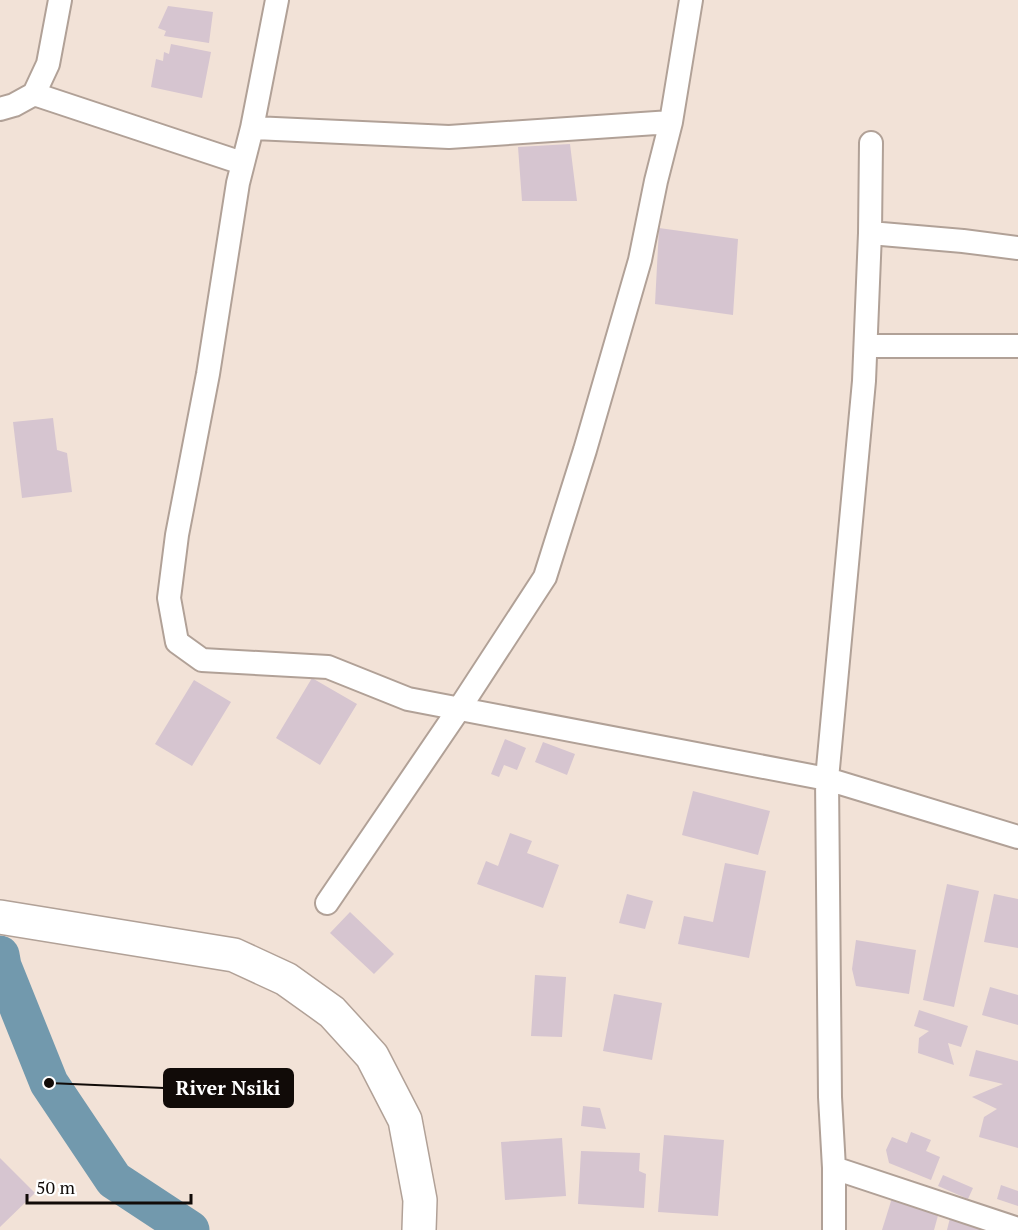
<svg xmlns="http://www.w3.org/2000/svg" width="1018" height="1230" font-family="'PT Serif',serif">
<rect width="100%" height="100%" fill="#f2e2d7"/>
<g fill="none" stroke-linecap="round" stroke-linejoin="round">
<path stroke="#7299ad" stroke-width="39" d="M 0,955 L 2,966 L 49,1083 L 114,1180 L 190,1230"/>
</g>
<path fill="#d6c5d0" d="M 168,6 L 213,12 L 209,43 L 164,36 L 166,31 L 158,28 Z
M 171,44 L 211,52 L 202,98 L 151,87 L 156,59 L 163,61 L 164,52 L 169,54 Z
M 570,144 L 577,201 L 522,201 L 518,147 Z
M 659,228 L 738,239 L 733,315 L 655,304 Z
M 53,418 L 57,450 L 67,453 L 72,492 L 22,498 L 13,422 Z
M 312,678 L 357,704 L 320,765 L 276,738 Z
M 194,680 L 231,702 L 192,766 L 155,744 Z
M 505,739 L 526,748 L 517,770 L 504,765 L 499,777 L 491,774 Z
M 543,742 L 575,754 L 567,775 L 535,762 Z
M 693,791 L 770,811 L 758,855 L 682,835 Z
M 510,833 L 532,841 L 527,853 L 559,865 L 543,908 L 477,884 L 486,861 L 498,866 Z
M 725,863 L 766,871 L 749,958 L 678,944 L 684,916 L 713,922 Z
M 947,884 L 979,891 L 954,1007 L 923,1000 Z
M 627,894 L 653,901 L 645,929 L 619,923 Z
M 994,894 L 1018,899 L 1018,948 L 984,942 Z
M 350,912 L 394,954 L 374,974 L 330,933 Z
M 856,940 L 916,950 L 909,994 L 856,986 L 852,969 Z
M 535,975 L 566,977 L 562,1037 L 531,1036 Z
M 990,987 L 1018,995 L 1018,1025 L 982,1015 Z
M 614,994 L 662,1003 L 652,1060 L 603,1051 Z
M 919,1010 L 968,1026 L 961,1047 L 948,1043 L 954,1065 L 918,1053 L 919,1038 L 929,1031 L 914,1026 Z
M 976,1050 L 1018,1061 L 1018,1148 L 979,1137 L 984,1117 L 997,1109 L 972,1097 L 1003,1084 L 969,1076 Z
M 583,1106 L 600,1108 L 606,1129 L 581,1126 Z
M 911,1132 L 931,1140 L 926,1151 L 940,1157 L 931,1180 L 889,1163 L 886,1150 L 892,1137 L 907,1143 Z
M 664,1135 L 724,1140 L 718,1216 L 658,1212 Z
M 562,1138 L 566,1196 L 505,1200 L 501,1142 Z
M 581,1151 L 640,1153 L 639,1171 L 646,1174 L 644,1208 L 578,1204 Z
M 0,1158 L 35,1193 L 0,1227 Z
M 943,1175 L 973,1188 L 968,1199 L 938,1186 Z
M 1001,1185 L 1018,1191 L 1018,1206 L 997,1199 Z
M 892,1198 L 939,1212 L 934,1230 L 882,1230 Z
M 951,1214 L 997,1230 L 947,1230 Z"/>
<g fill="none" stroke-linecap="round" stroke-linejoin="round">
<defs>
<path id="minor" d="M 277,0 L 252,128 L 238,183 L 208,374 L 177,535 L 169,598 L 177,642 L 202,660 L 328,667 L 408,699 L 827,779 L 1018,837
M 34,94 L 242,163
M 0,109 L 14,105 L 34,94 L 48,64 L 60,0
M 252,128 L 449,137 L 671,122
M 870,233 L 963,241 L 1018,248
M 866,346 L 1018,346
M 327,903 L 459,709 L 545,577 L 585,450 L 640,260 L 656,181 L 671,122 L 691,0
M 834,1168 L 1018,1229
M 834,1230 L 834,1168 L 830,1097 L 827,779 L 864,381 L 870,233 L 871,143"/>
<path id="primary" d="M 0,917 L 234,955 L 286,979 L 332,1012 L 372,1056 L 405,1120 L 420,1200 L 419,1230"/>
</defs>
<use href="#minor" stroke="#b1a197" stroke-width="26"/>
<use href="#primary" stroke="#b1a197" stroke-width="36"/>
<use href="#minor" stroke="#fff" stroke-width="22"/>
<use href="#primary" stroke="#fff" stroke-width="33"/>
</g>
<path fill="none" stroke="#110b08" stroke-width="2" d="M49 1083L164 1088"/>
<circle fill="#110b08" stroke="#fff" stroke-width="2" cx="49" cy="1083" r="6"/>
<rect fill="#110b08" stroke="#110b08" stroke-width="2" x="164" y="1069" width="129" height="38" rx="6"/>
<g font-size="20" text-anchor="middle" font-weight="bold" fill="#fff">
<text x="228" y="1095">River Nsiki</text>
</g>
<path d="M27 1194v9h164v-9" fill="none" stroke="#110b08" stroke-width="3"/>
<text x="36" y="1194" font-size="18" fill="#110b08" stroke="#ffffff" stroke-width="4.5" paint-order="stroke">50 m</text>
</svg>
